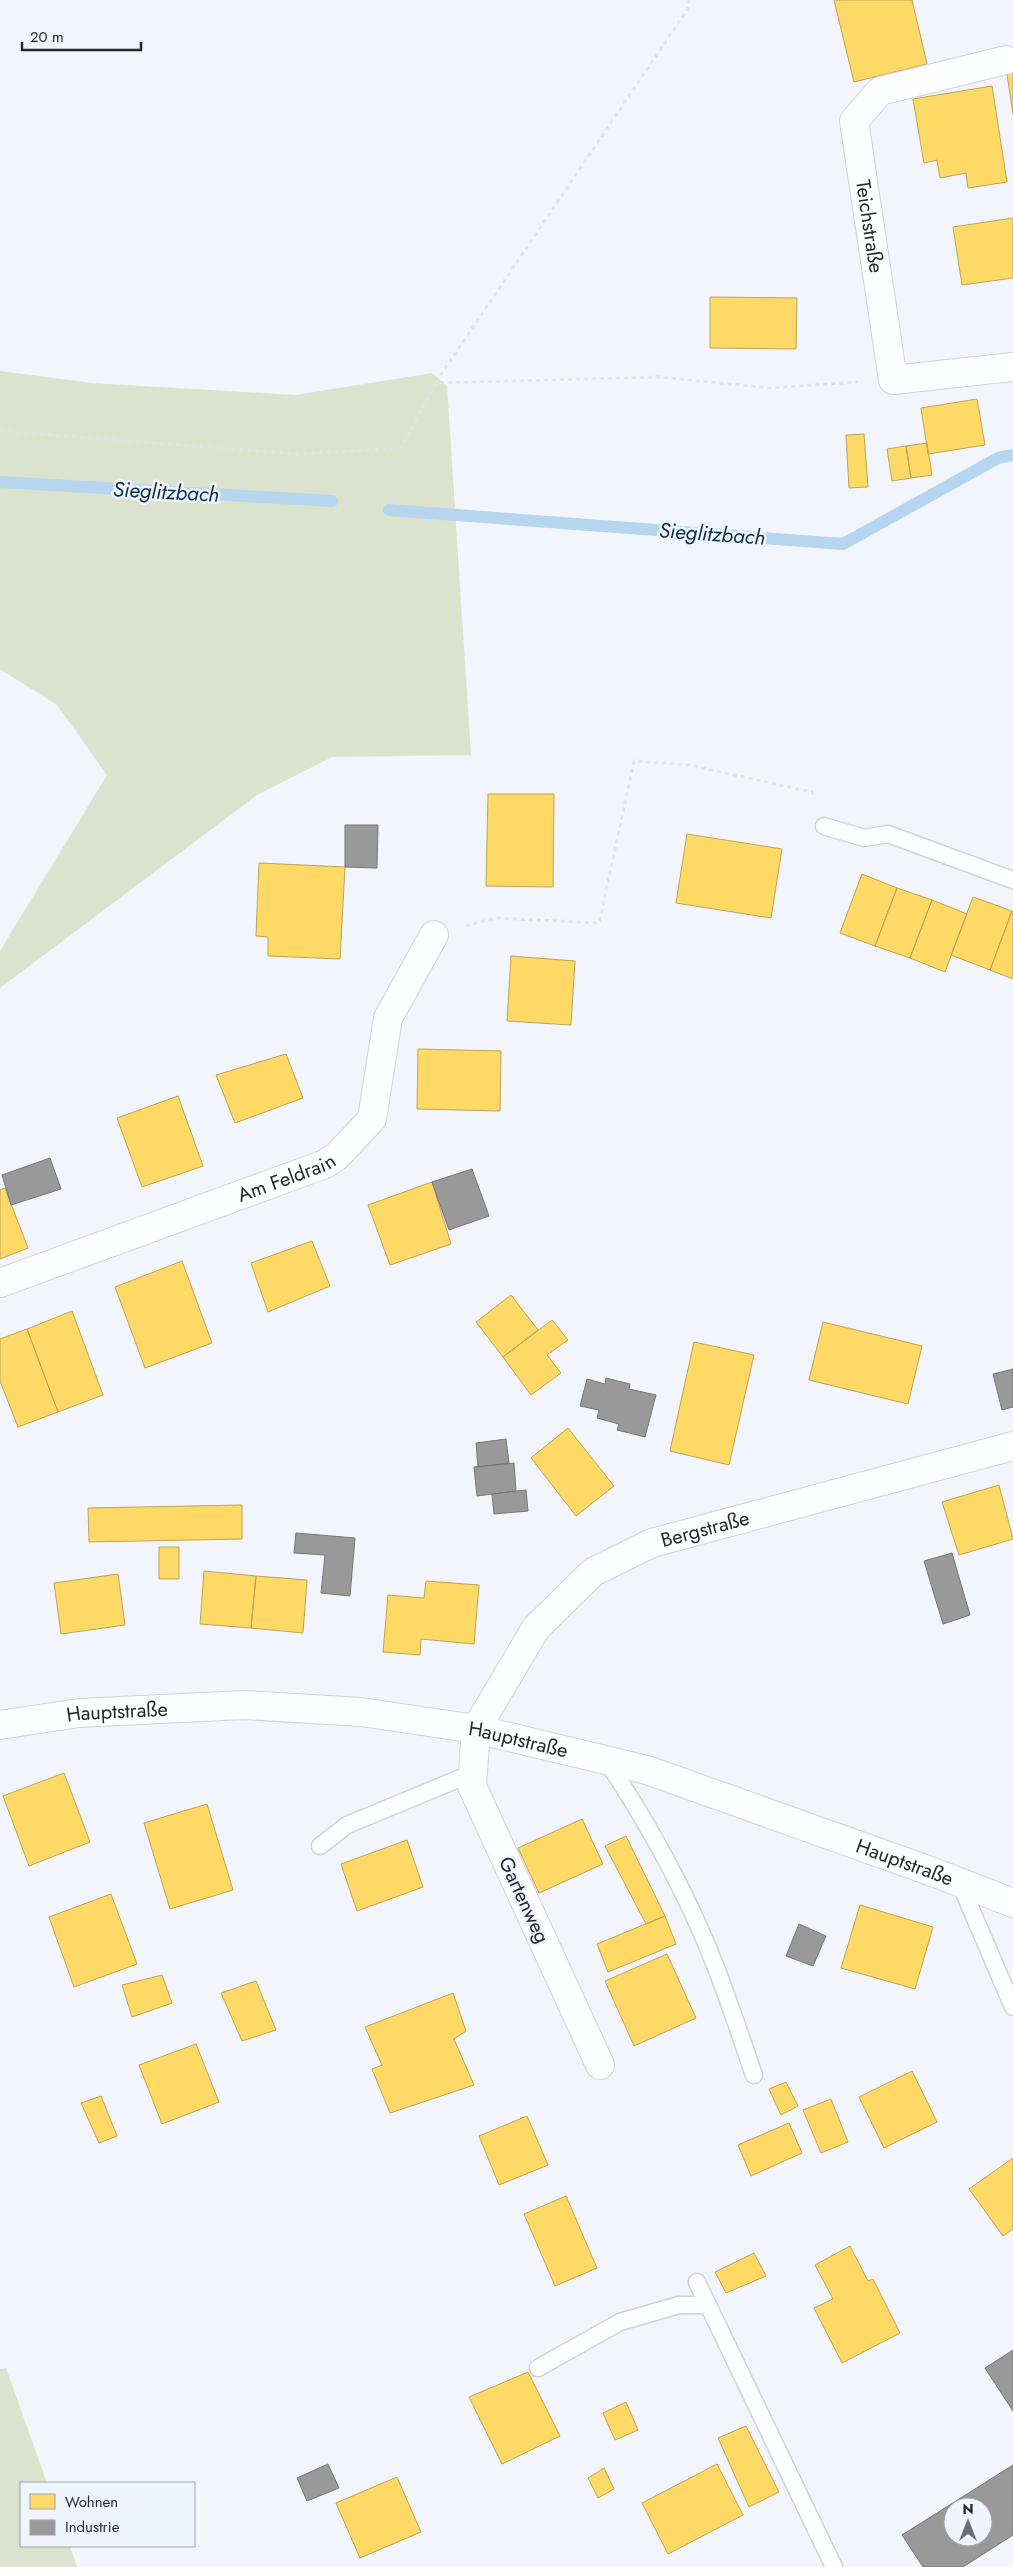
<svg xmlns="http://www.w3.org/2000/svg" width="1013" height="2567" font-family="Jost,sans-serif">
<rect width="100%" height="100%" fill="#f2f5fc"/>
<path fill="#dbe2ce" d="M 0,371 L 92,383 L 296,395 L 432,373 L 447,386 L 471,755 L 332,757 L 257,795 L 0,988 L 0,951 L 107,775 L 57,705 L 0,669 Z
M 6,2368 L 47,2483 L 21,2483 L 21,2546 L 70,2546 L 77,2567 L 0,2567 L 0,2369 Z"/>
<path fill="#ffd966" stroke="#bea354" d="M 834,0 L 912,0 L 927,64 L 854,82 Z
M 1013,73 L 1013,114 L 1007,74 Z
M 992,86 L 1007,182 L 968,188 L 966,173 L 940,178 L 937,160 L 924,163 L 913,99 Z
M 1013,218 L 1013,278 L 962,285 L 953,227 Z
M 710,297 L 797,298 L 796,349 L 710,348 Z
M 977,399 L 985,445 L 928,454 L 921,408 Z
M 864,434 L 868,487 L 849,488 L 846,435 Z
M 927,443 L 932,475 L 911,478 L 906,446 Z
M 906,446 L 911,478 L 892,481 L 887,449 Z
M 488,794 L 554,794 L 553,887 L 486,886 Z
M 687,834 L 782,849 L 771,918 L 676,903 Z
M 259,863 L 345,867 L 340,959 L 268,956 L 268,937 L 256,936 Z
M 862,874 L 897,888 L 875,946 L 840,933 Z
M 897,888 L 932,900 L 910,958 L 875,946 Z
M 973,897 L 1012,911 L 990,970 L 951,955 Z
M 932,900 L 967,914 L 945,972 L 910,958 Z
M 1012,911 L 1013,912 L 1013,979 L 990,970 Z
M 511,956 L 575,961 L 571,1025 L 507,1021 Z
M 418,1049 L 501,1051 L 500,1111 L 417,1109 Z
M 286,1054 L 303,1098 L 235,1123 L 216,1075 Z
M 178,1096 L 203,1166 L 142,1187 L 117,1118 Z
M 432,1182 L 451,1244 L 390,1265 L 368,1205 Z
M 5,1188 L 28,1248 L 0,1259 L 0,1190 Z
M 312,1241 L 330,1286 L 268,1312 L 251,1263 Z
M 182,1261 L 212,1343 L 145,1368 L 115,1287 Z
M 511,1295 L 538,1330 L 503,1357 L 476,1322 Z
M 72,1311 L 103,1395 L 58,1412 L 27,1329 Z
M 552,1320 L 568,1340 L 547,1355 L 561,1373 L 531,1395 L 503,1357 Z
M 823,1322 L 922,1346 L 908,1404 L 809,1380 Z
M 27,1329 L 58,1412 L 18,1427 L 0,1381 L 0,1339 Z
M 694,1342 L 754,1355 L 729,1465 L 670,1451 Z
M 568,1428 L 614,1486 L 576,1516 L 531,1458 Z
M 999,1485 L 1013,1539 L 959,1555 L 942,1502 Z
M 242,1505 L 242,1539 L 89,1542 L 88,1508 Z
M 159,1547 L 179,1547 L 179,1579 L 159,1579 Z
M 204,1571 L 256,1576 L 251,1628 L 200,1624 Z
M 118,1574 L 125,1625 L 61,1634 L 54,1583 Z
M 256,1576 L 307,1580 L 303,1633 L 251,1628 Z
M 426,1581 L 479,1585 L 474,1644 L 421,1639 L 420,1655 L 383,1652 L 388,1595 L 424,1598 Z
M 64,1773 L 90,1842 L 29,1866 L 3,1796 Z
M 207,1804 L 233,1890 L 170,1909 L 144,1823 Z
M 582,1819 L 603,1864 L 539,1893 L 518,1848 Z
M 626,1836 L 665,1916 L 646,1924 L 605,1846 Z
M 407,1840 L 423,1887 L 357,1911 L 341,1864 Z
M 111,1894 L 137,1964 L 74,1987 L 49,1917 Z
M 860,1905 L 933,1927 L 915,1989 L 841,1968 Z
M 665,1916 L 676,1944 L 608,1972 L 597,1944 Z
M 667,1954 L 696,2018 L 634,2046 L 605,1981 Z
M 162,1975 L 172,2003 L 132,2017 L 122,1985 Z
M 256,1981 L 276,2030 L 242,2041 L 221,1993 Z
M 453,1993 L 466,2031 L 454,2039 L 474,2085 L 390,2113 L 372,2069 L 382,2065 L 365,2027 Z
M 196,2044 L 219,2102 L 162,2124 L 139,2065 Z
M 912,2071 L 937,2122 L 884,2148 L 859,2097 Z
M 786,2082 L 798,2106 L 781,2115 L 769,2089 Z
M 101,2096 L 117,2136 L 99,2143 L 81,2103 Z
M 831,2099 L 848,2142 L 821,2153 L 803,2110 Z
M 527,2116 L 548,2165 L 499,2185 L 479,2136 Z
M 789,2123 L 802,2153 L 751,2176 L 738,2145 Z
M 1013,2158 L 1013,2229 L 1003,2236 L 969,2189 Z
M 566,2196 L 597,2268 L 555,2286 L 524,2214 Z
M 850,2246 L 868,2281 L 873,2279 L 900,2333 L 842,2363 L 814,2308 L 833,2299 L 815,2265 Z
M 754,2253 L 766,2276 L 726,2293 L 715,2272 Z
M 528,2372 L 560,2436 L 502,2464 L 469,2397 Z
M 626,2402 L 638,2430 L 615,2440 L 603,2413 Z
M 746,2426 L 779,2492 L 749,2507 L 718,2438 Z
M 717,2464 L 743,2515 L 668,2554 L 642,2503 Z
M 604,2468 L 614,2489 L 598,2498 L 588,2478 Z
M 397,2477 L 421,2532 L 360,2558 L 336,2503 Z"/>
<path fill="#999" stroke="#767678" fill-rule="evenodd" d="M 345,825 L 378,825 L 377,868 L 345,867 Z
M 50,1158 L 61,1189 L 11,1205 L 2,1175 Z
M 472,1169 L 489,1216 L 449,1230 L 432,1182 Z
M 1013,1369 L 1013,1407 L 1002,1410 L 993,1374 Z
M 606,1378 L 630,1384 L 629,1389 L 656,1395 L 645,1437 L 617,1430 L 619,1424 L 597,1418 L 599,1410 L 580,1406 L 587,1379 L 605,1384 Z
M 506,1439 L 509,1463 L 478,1467 L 476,1443 Z
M 514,1463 L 516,1491 L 477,1496 L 474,1467 Z
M 526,1490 L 528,1511 L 494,1514 L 492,1494 Z
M 296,1533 L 355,1538 L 350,1596 L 321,1593 L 325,1555 L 294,1553 Z
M 952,1553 L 970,1615 L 943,1624 L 924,1561 Z
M 799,1924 L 826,1936 L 813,1966 L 786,1956 Z
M 1013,2350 L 1013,2411 L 985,2368 Z
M 328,2464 L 339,2488 L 307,2501 L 297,2478 Z
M 1013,2465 L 1013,2535 L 963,2567 L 923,2567 L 902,2535 ZM 953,2507 L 983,2507 L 983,2537 L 953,2537 Z"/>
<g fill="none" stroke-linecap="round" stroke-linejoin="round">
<path stroke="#b6d5ee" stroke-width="12" d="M 0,482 L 332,501
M 389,510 L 843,544 L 998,458 L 1013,455"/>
<defs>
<path id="service" d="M 824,826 L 864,838 L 888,834 L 1013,880
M 606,1760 C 648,1823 687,1894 715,1965 C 729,2001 741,2038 754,2075
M 320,1846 L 347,1825 L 473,1773
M 959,1881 L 1013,2007
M 697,2282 L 834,2567
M 538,2368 L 620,2322 L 679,2305 L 708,2305"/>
<g id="minor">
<path id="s1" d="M 1006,60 L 880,91 L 854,121 L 893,380 L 1013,367"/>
<path id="s2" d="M 0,1283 L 325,1164 L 337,1156 L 372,1119 L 388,1018 L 434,935"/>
<path id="s3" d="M 600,2065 L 472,1786 L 476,1729 L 536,1628 L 593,1572 L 652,1543 L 1013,1446"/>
</g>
<g id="tertiary">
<path id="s4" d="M 0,1725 L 79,1713 L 244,1705 L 361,1712 L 476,1729 L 647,1770 L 933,1872 L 1013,1903"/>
</g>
</defs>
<use href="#service" stroke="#d0d2d6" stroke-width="19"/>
<use href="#minor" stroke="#d0d2d6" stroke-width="30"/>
<use href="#tertiary" stroke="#d0d2d6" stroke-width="30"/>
<path stroke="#e2e2e4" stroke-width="3" stroke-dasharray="4 4" stroke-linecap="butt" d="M 436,382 L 687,10 L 689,0
M 0,431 L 297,454 L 401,448 L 436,383 L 659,377 L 771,388 L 858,382
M 466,926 L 495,918 L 599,923 L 634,761 L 689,765 L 812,792 L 814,799"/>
<use href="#service" stroke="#fdfeff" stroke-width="16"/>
<use href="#minor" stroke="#fdfeff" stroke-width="28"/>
<use href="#tertiary" stroke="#fdfeff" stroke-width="28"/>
</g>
<g text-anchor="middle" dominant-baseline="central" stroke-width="5" stroke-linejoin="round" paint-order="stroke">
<g font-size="20" fill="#25262a" stroke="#eff4ff">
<text stroke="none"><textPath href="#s1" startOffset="276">Teichstraße</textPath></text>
<text stroke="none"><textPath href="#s2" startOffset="305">Am Feldrain</textPath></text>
<text stroke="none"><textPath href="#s3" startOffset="682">Bergstraße</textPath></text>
<text stroke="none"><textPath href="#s4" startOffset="118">Hauptstraße</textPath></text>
<text stroke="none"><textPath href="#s4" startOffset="522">Hauptstraße</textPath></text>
<text stroke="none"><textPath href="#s4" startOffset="928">Hauptstraße</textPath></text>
<text transform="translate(524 1900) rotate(65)">Gartenweg</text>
</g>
<g font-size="21" font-style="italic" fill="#0c2e45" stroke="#eff4ff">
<text transform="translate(166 492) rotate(3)">Sieglitzbach</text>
<text transform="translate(712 534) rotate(4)">Sieglitzbach</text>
</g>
</g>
<rect x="20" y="2482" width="175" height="65" fill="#eff4ff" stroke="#9ea2aa"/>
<rect x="30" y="2494" width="25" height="15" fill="#ffd966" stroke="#9ea2aa"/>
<text x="65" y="2507" font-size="15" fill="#25262a">Wohnen</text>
<rect x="30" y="2520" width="25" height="15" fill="#999999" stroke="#9ea2aa"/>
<text x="65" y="2532" font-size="15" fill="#25262a">Industrie</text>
<g transform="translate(968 2522)"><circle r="24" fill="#eff4ff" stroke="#9ea2aa"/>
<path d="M0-4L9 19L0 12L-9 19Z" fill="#6d6e74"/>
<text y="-8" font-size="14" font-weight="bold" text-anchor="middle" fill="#25262a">N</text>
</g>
<path d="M22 42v8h119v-8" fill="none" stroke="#25262a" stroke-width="2.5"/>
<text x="30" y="42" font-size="15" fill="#25262a" stroke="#eff4ff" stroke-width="4" paint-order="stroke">20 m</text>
</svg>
